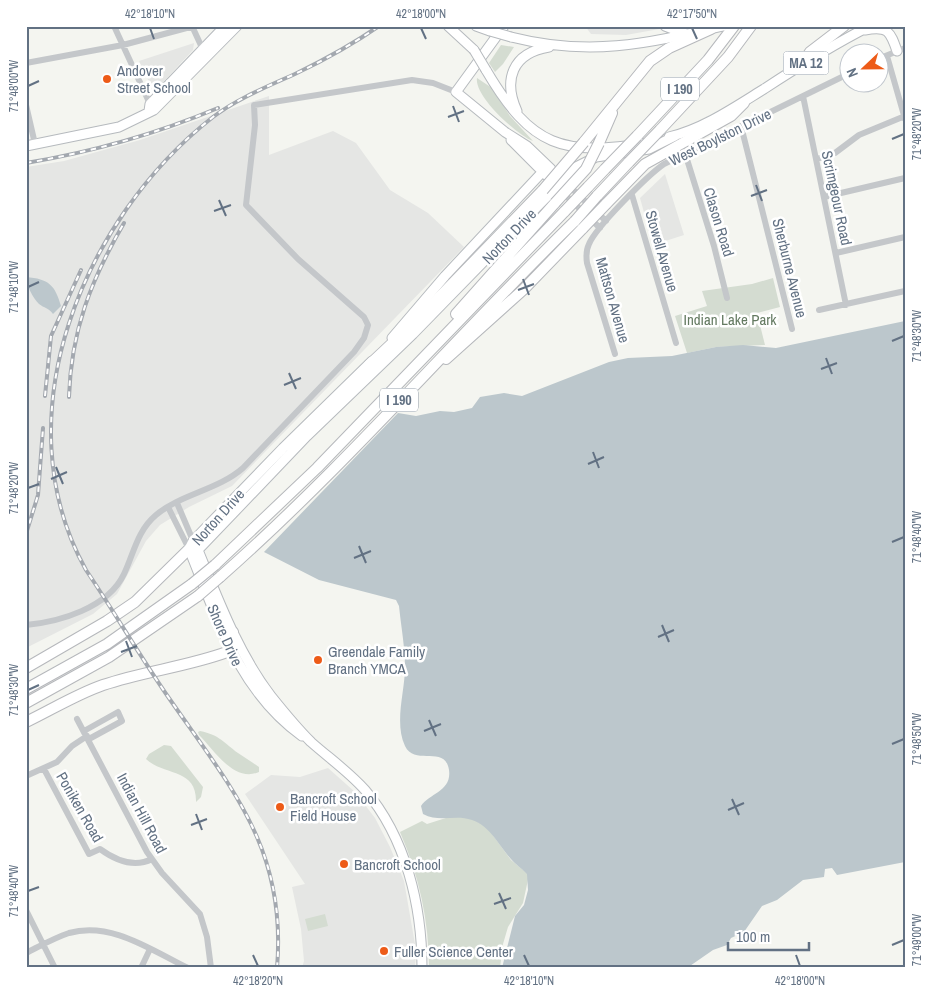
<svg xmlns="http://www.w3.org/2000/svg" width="931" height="994" font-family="'Archivo Narrow',sans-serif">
<rect width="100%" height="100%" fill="#f4f5f0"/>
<path fill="#e5e6e4" d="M 585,26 L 676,26 L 626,35 L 591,34 Z
M 194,43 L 193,50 L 154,92 L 139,61 Z
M 269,96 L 269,155 L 333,131 L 356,143 L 390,190 L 428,213 L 464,247 L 232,486 L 189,507 L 160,525 L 146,541 L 117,594 L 93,614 L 26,648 L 26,167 L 64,161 L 140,140 Z
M 665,174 L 684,235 L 653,245 L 640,198 Z
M 328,768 L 355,792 L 375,818 L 390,847 L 404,881 L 416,950 L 415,968 L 302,968 L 304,961 L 301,929 L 292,887 L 305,884 L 245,794 L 271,775 L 300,777 Z"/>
<path fill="#d4dcd1" d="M 501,45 L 514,47 L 503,64 L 495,72 L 489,63 Z
M 477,78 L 492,88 L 510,116 L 533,141 C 517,135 474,96 477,78 Z
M 773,278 L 780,307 L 757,313 L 765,345 L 716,347 L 687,353 L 675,316 L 707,306 L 702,291 L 752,284 Z
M 200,731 C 220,735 224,743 238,753 C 245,758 252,762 259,767 L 259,772 C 234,783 214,750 199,735 L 198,732 Z
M 164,745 L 171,746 L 203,787 L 201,797 L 196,802 C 197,768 164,776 146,759 L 149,754 Z
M 449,817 L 469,817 L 487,827 L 511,860 L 529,875 L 523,903 L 508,927 L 503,944 L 500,968 L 429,968 C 429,920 419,876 400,832 L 422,821 L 427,824 Z
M 325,914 L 328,926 L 308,931 L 305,919 Z"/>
<path fill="#bcc7cc" d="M 26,277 C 49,279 55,285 61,306 L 53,314 C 49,308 44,308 39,304 C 33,298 26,285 26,277 Z
M 905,321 L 905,862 L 837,875 L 832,868 L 825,869 L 824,877 L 803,880 L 777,900 L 762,906 L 744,932 L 731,938 L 727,945 L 713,950 L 687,968 L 502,968 L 515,916 L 524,905 L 528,890 L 527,874 C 521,868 515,864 510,858 C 498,844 490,826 472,820 C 455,814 440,823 423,814 L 421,806 C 430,793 452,791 449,770 C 445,744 415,767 405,746 C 394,722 405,692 405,667 C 405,647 401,626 399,606 L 396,600 L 319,580 L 264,552 L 398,413 L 416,416 L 440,411 L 454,412 L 472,408 L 480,397 L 504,393 L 522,396 L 609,362 L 628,358 L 672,356 L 716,347 L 743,345 L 776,348 Z"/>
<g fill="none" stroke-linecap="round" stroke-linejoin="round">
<defs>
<path id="major" d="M 448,26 L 474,50
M 476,26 L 490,31
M 504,26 L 456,92 L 505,132 L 527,146 L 551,169
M 665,26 L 686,34
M 865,30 C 888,26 890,31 897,51
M 511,37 C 590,57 645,44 723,26
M 486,70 C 532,148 562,156 649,143
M 149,111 L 150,104 L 225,26
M 517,111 C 503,80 512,53 549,47
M 669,137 C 703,129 735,107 764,89 C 799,66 834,44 870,26
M 511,140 L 546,175
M 26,146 L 119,127 L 154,110 L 237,26
M 392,338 L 445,276 L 548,166
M 189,549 L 198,550 L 307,436 L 413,334 L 576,167 L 596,157 L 649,149 L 675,136
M 189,549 L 193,541 L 283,448 L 372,361
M 189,549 C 217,618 239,691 302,736
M 198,550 C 218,599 238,653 271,696 C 283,711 297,728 311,742 C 329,758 349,772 365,790 C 406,838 422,906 422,968"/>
<path id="highway" d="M 800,67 L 810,52 L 844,26
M 660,130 L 728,57 L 751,26
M 637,136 L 708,60 L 734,26
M 584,142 L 650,61 L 669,48 L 711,29
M 599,143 L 612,113
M 588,187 L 605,169
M 597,196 L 629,162
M 606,204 L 645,164 L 731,116 L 744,103
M 456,314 L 555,203
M 446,359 L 524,289 L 583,228
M 369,365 L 418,319 L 543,190
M 215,565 L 317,468 L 565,211
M 220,577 C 346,466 455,338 575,221
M 227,652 L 233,632
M 26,668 L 107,621 L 135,602 L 189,549
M 26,689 L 107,644 L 192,584
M 26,703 L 109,657 L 198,596
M 26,722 C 51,710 77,694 103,685 C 144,671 186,667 227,652 L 232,653"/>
</defs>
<use href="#major" stroke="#b6babe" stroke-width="11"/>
<use href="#highway" stroke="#b6b8bc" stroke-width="12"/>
<path stroke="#c4c7ca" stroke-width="6" d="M 114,26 L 150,104
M 192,26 L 204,52
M 887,56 L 905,119
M 878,59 L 905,48
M 26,63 L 123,45 L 194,26
M 803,96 L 846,305
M 26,105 L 35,144
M 741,126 L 792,329
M 685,153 L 714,246 L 727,298
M 817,159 L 835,153 L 859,135 L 905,116
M 567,184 L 606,221
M 561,191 L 600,228
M 632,195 L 676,343
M 824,197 L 905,178
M 836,253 L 905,237
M 819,310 L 905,291
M 615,354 L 587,263 C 586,256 586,250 589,244 C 596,227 648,175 664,164 L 848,74
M 177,503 L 194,543
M 168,507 L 189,549
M 26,625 C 59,622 108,608 124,574 C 134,553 137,531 156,515 C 181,494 218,490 243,468 L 354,352 L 364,338 L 368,325 L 364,317 L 298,259 L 246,205 L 255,125 L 254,105 L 412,80 L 433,83 L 456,92
M 77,719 L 147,852 L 162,873 L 200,914 L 207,937 L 211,968
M 84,731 L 118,712 L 122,721 L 89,739
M 44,769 L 89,854 L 100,849 C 115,860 134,868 152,859
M 26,776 L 57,762 L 72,746 L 87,736
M 26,910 L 55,968
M 26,953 C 40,946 54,938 69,933 C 111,921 151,950 188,968
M 141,968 L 150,949"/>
<use href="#major" stroke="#fff" stroke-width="9"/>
<use href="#highway" stroke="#fff" stroke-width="10"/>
<defs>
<path id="rail" d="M 26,163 C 92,152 156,134 218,108
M 45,396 L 51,336 L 81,270
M 69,397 C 71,331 91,280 124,223
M 26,534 L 38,495 L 43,428
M 277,968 C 287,851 233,790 171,701 C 141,658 115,613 86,570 C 0,416 84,218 213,117 C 238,98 269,86 297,73 C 326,59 353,44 379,26"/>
</defs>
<use href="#rail" stroke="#a3a8af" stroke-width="4"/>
<use href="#rail" stroke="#fff" stroke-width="2" stroke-dasharray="5.5" stroke-linecap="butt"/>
<defs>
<path id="major-bridge" d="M 490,31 L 511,37
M 474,50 L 486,70"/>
<path id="highway-bridge" d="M 629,162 L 660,130
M 605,169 L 637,136
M 543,190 L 584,142
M 555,203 L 586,169 L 599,143
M 565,211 L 588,187
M 575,221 L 597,196
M 583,228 L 606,204
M 192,584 L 215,565
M 198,596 L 220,577"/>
</defs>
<use href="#major-bridge" stroke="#b6babe" stroke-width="11" stroke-linecap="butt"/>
<use href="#highway-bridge" stroke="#b6b8bc" stroke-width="12" stroke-linecap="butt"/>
<use href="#major-bridge" stroke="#fff" stroke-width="9"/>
<use href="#highway-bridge" stroke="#fff" stroke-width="10"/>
</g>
<path fill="none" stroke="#627183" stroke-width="2" d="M 150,28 L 154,39M 421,28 L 426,39M 692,28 L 697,39M 28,86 L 39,81M 453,106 L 459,122M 448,117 L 464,111M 892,139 L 904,134M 756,185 L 762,201M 751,196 L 767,190M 219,200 L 226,216M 214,211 L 231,205M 523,279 L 529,295M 28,287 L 39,282M 518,290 L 534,284M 892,341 L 904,336M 826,358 L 832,374M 821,369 L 837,363M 289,373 L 296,389M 284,385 L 301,378M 593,452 L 599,468M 588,464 L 604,457M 56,467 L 63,484M 51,479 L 67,472M 28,488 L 39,484M 892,542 L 904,537M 359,546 L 366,563M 354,558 L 371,551M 662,625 L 669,642M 658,637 L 674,630M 126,641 L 132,657M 121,652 L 137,646M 28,690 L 39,685M 429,720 L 436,736M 424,731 L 441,724M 892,744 L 904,739M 732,799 L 739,815M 728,810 L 744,803M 196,814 L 202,830M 191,825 L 207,819M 28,891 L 39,887M 499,893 L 506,909M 494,904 L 511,898M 892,945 L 904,940M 253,955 L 258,966M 524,955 L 529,966M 796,955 L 800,966"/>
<g fill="#ed5b18" stroke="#fff" stroke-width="2">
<circle cx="107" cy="79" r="5"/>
<circle cx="318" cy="660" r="5"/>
<circle cx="280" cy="807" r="5"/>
<circle cx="344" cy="864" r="5"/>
<circle cx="384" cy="951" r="5"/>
</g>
<g text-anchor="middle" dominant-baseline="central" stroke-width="5" stroke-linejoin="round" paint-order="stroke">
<g fill="#fff" stroke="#919ca8" stroke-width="1">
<rect x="783.5" y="51.5" width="45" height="23" rx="4"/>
<rect x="661" y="77.5" width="38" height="23" rx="4"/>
<rect x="380" y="388.5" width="38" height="23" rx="4"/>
</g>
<g font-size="14" font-weight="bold" fill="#627183">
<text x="806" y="63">MA 12</text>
<text x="680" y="89">I 190</text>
<text x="399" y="400">I 190</text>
</g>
<g font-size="15" fill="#627183" stroke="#fff" text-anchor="start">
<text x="117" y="70">Andover<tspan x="117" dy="17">Street School</tspan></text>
<text x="328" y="651">Greendale Family<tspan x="328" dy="17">Branch YMCA</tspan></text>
<text x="290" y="798">Bancroft School<tspan x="290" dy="17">Field House</tspan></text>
<text x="354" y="864">Bancroft School</text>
<text x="394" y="951">Fuller Science Center</text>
</g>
<g font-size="15" fill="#627183" stroke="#fff">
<text transform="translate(720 137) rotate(-26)">West Boylston Drive</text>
<text transform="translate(837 198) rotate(78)">Scrimgeour Road</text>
<text transform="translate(719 222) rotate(73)">Clason Road</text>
<text transform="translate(509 236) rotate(-46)">Norton Drive</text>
<text transform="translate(662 251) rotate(74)">Stowell Avenue</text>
<text transform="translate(790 268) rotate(76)">Sherburne Avenue</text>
<text transform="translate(613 300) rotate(74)">Mattson Avenue</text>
<text transform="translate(218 517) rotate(-48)">Norton Drive</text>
<text transform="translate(225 635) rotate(66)">Shore Drive</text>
<text transform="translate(80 807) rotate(60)">Poniken Road</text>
<text transform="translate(142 813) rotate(62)">Indian Hill Road</text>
</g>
<g font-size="15" fill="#647a61" stroke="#fff">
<text x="730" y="319">Indian Lake Park</text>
</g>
</g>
<rect width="931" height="994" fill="none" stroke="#ffffff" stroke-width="55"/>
<g transform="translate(864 68) rotate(248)"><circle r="24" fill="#ffffff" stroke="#c0c6cd"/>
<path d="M0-4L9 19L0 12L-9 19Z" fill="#ed5b18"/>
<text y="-8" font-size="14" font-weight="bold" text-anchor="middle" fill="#627183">N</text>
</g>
<path d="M728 942v8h81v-8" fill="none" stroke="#627183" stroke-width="2.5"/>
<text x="736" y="942" font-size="15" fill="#627183" stroke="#ffffff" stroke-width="4" paint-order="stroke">100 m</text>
<rect x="28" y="28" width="876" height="938" fill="none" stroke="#627183" stroke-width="2"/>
<g font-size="12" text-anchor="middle" fill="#627183">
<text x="150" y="18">42°18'10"N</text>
<text x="421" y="18">42°18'00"N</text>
<text x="692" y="18">42°17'50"N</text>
<text transform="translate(14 86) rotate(-90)" y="4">71°48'00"W</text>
<text transform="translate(917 134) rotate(-90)" y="4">71°48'20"W</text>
<text transform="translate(14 287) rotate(-90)" y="4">71°48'10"W</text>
<text transform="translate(917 336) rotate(-90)" y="4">71°48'30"W</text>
<text transform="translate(14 488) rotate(-90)" y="4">71°48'20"W</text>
<text transform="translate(917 537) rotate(-90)" y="4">71°48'40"W</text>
<text transform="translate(14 690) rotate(-90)" y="4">71°48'30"W</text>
<text transform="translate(917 739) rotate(-90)" y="4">71°48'50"W</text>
<text transform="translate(14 891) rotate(-90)" y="4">71°48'40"W</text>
<text transform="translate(917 940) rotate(-90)" y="4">71°49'00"W</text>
<text x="258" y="985">42°18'20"N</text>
<text x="529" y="985">42°18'10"N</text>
<text x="800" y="985">42°18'00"N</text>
</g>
</svg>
